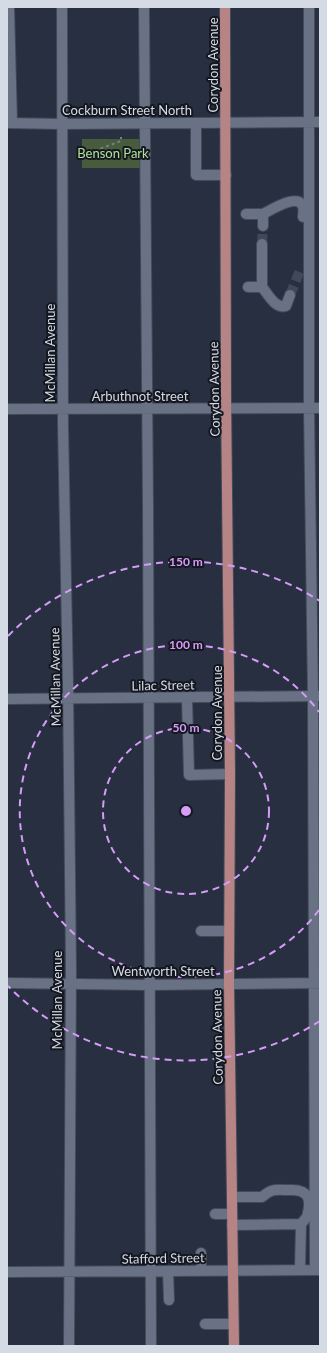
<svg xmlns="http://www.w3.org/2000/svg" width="327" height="1353" font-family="Lato,sans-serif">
<rect width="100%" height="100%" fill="#272f40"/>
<path fill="#465c3c" d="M 82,139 L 143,139 L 144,168 L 82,168 Z"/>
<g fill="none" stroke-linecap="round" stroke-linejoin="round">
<path stroke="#414959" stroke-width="10" stroke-dasharray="10 5" stroke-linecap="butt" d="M 262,244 L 263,226
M 290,295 L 301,268"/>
<defs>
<path id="minor" d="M 9,7 L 12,123
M 62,7 L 63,425 L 68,684 L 71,968 L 69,1346
M 144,7 L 148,504 L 151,1346
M 309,7 L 309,408 L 313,696 L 315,1270
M 7,123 L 62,124 L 320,122
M 196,123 L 196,175 L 226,175
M 246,214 L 263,214 L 263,226
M 263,214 C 271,210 299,192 303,207 C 304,210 303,214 303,217
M 248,287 L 262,287 L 262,244
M 262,287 C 268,294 275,309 286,306 L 290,295
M 7,409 L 320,408
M 187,698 L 189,775 L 230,774
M 7,699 L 320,696
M 201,931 L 229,931
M 7,983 L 149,985 L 319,983
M 232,1197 L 262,1197 C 273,1188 275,1190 289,1190 C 309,1189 312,1199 307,1217 L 301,1224 L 232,1225
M 215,1214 L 232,1214
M 201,1253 L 201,1271
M 300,1270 L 301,1224
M 168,1271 L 169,1300
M 7,1272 L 320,1270
M 205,1324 L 233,1324"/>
<path id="major" d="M 225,7 L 226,396 L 230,774 L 229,984 L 234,1346"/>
</defs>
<use href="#minor" stroke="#434a58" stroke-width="12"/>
<use href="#major" stroke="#434a58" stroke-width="12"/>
<path stroke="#787f8c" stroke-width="2" stroke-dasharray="3 3" stroke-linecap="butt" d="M 78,157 L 121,141 L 121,137"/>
<use href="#minor" stroke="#697285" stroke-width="10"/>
<use href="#major" stroke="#b78486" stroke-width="10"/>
</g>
<g fill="none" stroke="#d79bf9" stroke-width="2" stroke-dasharray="7 5">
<circle cx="186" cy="811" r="83"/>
<path d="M319 910A166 166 0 1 1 319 712"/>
<path d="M320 1021A249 249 0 0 1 8 986M8 636A249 249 0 0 1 320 601"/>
</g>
<g text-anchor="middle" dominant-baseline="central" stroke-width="4" stroke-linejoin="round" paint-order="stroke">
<g font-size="13" fill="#d5dbe5" stroke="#14171f">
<text transform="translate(213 65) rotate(-90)">Corydon Avenue</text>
<text x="127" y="110">Cockburn Street North</text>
<text transform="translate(50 353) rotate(-90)">McMillan Avenue</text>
<text transform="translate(214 389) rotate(-91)">Corydon Avenue</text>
<text x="140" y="396">Arbuthnot Street</text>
<text transform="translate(55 677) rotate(-91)">McMillan Avenue</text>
<text transform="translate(163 685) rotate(-1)">Lilac Street</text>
<text transform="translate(217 713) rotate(-90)">Corydon Avenue</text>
<text x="163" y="971">Wentworth Street</text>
<text transform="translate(57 1000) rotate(-90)">McMillan Avenue</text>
<text transform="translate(217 1037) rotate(-91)">Corydon Avenue</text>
<text transform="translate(163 1258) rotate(-1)">Stafford Street</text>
</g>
<g font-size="13" fill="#b0e19a" stroke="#14171f">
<text x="113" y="153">Benson Park</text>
</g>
</g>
<circle cx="186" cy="811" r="6" fill="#d79bf9" stroke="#14171f" stroke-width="2"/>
<g font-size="12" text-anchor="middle" font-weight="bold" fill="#d79bf9" stroke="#14171f" stroke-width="4" stroke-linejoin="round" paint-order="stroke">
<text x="186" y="566">150 m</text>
<text x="186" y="649">100 m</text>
<text x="186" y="732">50 m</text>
</g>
<rect width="327" height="1353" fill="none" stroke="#d5dbe5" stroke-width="16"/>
</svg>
